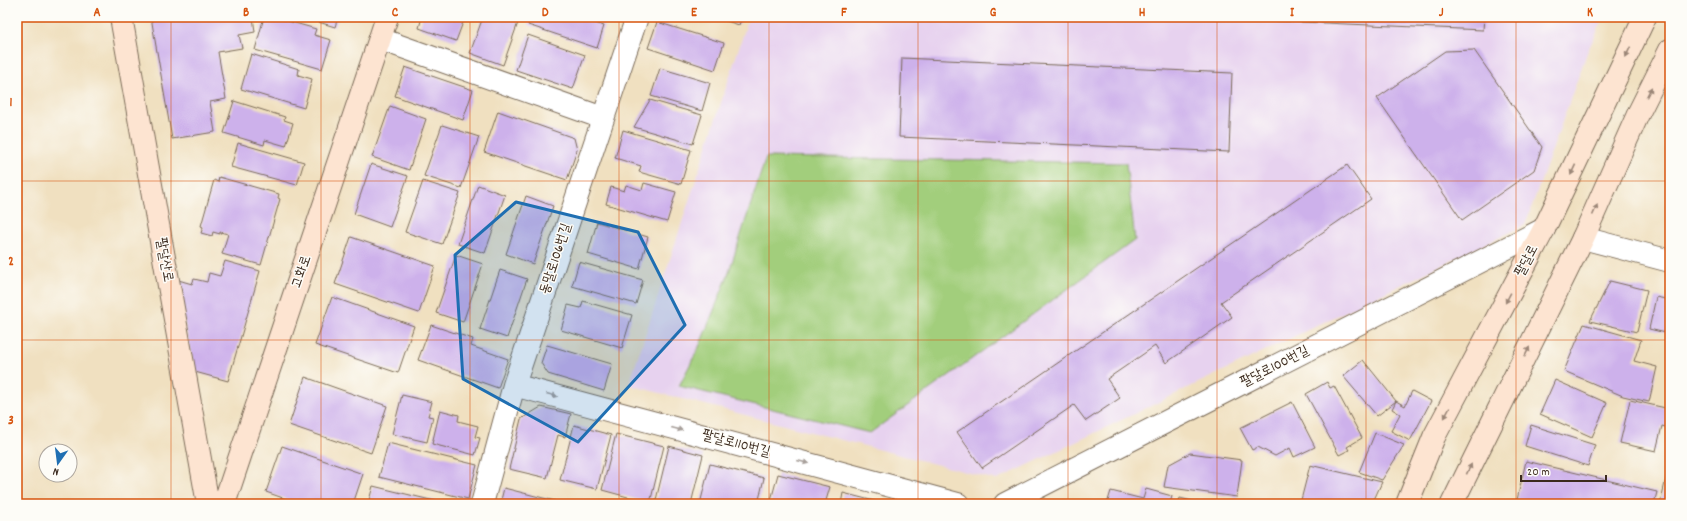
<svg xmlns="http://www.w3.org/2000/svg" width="1687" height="521" font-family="Dekko,'Poor Story',sans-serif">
<rect width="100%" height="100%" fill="#fdfcf7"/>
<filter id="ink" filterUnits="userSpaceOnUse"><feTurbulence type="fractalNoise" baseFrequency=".025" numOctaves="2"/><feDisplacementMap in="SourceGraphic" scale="8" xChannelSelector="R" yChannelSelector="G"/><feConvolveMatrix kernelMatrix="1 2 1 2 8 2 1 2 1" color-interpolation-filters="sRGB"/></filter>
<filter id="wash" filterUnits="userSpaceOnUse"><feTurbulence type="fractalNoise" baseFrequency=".012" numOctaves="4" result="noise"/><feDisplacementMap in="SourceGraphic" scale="16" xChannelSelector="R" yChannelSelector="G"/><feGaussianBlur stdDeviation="0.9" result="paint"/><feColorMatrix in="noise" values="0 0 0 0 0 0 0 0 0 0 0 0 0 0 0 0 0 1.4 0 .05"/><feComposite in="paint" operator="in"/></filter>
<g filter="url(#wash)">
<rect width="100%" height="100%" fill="#f0e0c0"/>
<path fill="#e7d2ef" d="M 749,17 L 1604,17 L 1588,50 L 1525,225 L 997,480 L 629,385 Z"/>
<path fill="#a2ce7b" stroke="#6e7c4c" d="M 766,157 L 1126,163 L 1135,240 L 870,433 L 679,386 L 699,347 L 727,278 Z"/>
<g id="blocks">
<path fill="#cdb1eb" d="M 151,17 L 253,17 L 255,32 L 239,35 L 242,48 L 218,52 L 226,99 L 210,102 L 215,132 L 172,139 Z
M 264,17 L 274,17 L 316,29 L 314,35 L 331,40 L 322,69 L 255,50 Z
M 302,17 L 338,17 L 335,27 Z
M 422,17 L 465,17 L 456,41 L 419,28 Z
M 483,17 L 520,17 L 503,65 L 470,53 Z
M 531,17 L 578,17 L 604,26 L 597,48 L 528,25 Z
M 714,17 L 742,17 L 739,25 Z
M 1211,17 L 1484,17 L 1483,30 L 1211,18 Z
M 657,22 L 724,43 L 715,70 L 648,48 Z
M 528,35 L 585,55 L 573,89 L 516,70 Z
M 1474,50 L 1542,147 L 1534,170 L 1462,220 L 1377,98 L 1445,51 Z
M 251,54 L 299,69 L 298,75 L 312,79 L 304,108 L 241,89 Z
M 902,58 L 1232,73 L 1229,152 L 899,137 Z
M 405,67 L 473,90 L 463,120 L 395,96 Z
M 660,68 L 710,83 L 702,111 L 651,96 Z
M 650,100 L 702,115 L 693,144 L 634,127 Z
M 234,101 L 285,117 L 284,120 L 293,123 L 286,146 L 265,140 L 264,145 L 224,133 Z
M 390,106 L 426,119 L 409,170 L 372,157 Z
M 498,111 L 574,138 L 577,150 L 567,180 L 484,152 Z
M 442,125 L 479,137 L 461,188 L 424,176 Z
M 623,130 L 691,150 L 681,184 L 639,172 L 641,166 L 615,158 Z
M 238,143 L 304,162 L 297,185 L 231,167 Z
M 371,164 L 408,176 L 390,227 L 354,214 Z
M 1347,165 L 1371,199 L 1221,302 L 1232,317 L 1166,363 L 1155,346 L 1107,379 L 1120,398 L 1086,421 L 1074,405 L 982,468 L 957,432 Z
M 219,177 L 279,194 L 278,198 L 280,199 L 261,265 L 222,254 L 228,234 L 220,232 L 220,234 L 213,232 L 212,236 L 201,233 L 203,227 L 201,226 L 214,180 L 218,182 Z
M 423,181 L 460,193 L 442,244 L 405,232 Z
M 644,183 L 676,192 L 667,222 L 606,204 L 611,187 L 624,191 L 626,185 L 642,190 Z
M 478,185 L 505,195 L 485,253 L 458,244 Z
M 526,196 L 553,206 L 533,264 L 506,254 Z
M 597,222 L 648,237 L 639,269 L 588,254 Z
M 351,237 L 435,266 L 419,313 L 335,284 Z
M 456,255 L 483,264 L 463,322 L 436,313 Z
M 225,261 L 260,271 L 228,381 L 195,372 L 175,279 L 192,284 L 194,279 L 207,282 L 209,273 L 220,276 Z
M 579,262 L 643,280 L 636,304 L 572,286 Z
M 500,270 L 527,279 L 507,338 L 480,329 Z
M 1610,281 L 1647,290 L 1637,332 L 1590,321 Z
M 332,297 L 414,326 L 398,373 L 315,345 Z
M 1656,297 L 1670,300 L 1670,334 L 1649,329 Z
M 583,301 L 632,315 L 622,348 L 561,330 L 568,305 L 581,308 Z
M 1584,324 L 1641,340 L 1634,361 L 1657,367 L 1649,402 L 1623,396 L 1564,371 Z
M 431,325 L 473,339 L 471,346 L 508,359 L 498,388 L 418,360 Z
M 547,345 L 612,364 L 604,391 L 548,374 L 541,363 Z
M 1363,360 L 1396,401 L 1377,416 L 1343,376 Z
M 305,377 L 387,406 L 371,453 L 289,425 Z
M 1555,380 L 1607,403 L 1592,437 L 1540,414 Z
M 1327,382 L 1330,388 L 1334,386 L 1362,438 L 1347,447 L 1349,450 L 1339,455 L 1306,394 Z
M 1412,391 L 1431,401 L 1410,441 L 1391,431 L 1400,414 L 1392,409 L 1396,401 L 1405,406 Z
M 402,395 L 432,402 L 428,416 L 433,417 L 427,442 L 392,434 Z
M 1630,400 L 1670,409 L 1669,428 L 1662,426 L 1656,451 L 1620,443 Z
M 1292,402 L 1315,447 L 1294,457 L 1290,448 L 1275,456 L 1258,447 L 1252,450 L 1240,428 Z
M 541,407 L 571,414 L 565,437 L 558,435 L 547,478 L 509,469 L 521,419 Z
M 440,410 L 459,415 L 458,421 L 478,426 L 475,437 L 480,438 L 475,455 L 432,444 Z
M 574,425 L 611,435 L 597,489 L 560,480 Z
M 1531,425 L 1595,445 L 1588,466 L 1525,446 Z
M 1375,433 L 1404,445 L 1382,480 L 1359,472 Z
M 616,434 L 664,446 L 650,503 L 602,490 Z
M 388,443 L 477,465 L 468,499 L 379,477 Z
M 282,446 L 363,474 L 353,504 L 300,504 L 266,492 Z
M 669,446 L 703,455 L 691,504 L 655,504 Z
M 1190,453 L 1242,460 L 1237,497 L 1164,487 L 1168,465 Z
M 1526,461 L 1657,492 L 1654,504 L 1516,504 Z
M 710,464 L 764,478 L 758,504 L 700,504 Z
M 1310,465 L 1382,482 L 1372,504 L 1300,504 Z
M 1669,466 L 1670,466 L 1670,504 L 1660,504 Z
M 778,474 L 830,487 L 825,504 L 770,504 Z
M 373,486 L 443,503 L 443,504 L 368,504 Z
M 504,488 L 555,501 L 554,504 L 500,504 Z
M 1146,489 L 1172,496 L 1170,504 L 1107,504 L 1111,491 L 1143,499 Z
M 843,493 L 882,503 L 882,504 L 841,504 Z
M 1180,498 L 1200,503 L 1200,504 L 1178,504 Z"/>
</g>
</g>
<g filter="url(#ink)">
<use href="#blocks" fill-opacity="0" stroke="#7a6a57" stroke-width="1"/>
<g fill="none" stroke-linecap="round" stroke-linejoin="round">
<defs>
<path id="street" d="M 380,39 L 603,118
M 1583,238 L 1670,261
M 514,385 L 958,504
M 482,504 L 514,385 L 637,17
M 1005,504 L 1544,229"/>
<path id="secondary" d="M 121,17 L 208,504
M 224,504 L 387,17
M 1407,504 L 1434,437 L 1544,229 L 1645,17
M 1452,504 L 1583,238 L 1639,112 L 1670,50"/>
</defs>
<use href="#street" stroke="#7a6a57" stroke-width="24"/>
<use href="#secondary" stroke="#7a6a57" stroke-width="24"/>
<use href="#street" stroke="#fff" stroke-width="22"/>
<use href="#secondary" stroke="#fde4d1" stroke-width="22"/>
</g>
<defs><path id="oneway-solid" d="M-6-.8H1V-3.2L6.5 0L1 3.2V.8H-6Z"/></defs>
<g fill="#9c8778">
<use href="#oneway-solid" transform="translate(1628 52) rotate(115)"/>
<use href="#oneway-solid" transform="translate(1649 92) rotate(-63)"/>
<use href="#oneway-solid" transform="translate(1573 170) rotate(115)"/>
<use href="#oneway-solid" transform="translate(1595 210) rotate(-66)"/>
<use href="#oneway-solid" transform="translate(1508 298) rotate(118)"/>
<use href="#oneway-solid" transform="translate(1527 352) rotate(-64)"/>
<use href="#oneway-solid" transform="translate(1447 413) rotate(118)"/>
<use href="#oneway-solid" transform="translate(1469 469) rotate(-64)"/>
</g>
<g fill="#a79f9a">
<use href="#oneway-solid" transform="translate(552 395) rotate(15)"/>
<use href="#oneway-solid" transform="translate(677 429) rotate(15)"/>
<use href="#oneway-solid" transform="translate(803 462) rotate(15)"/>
</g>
</g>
<path fill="#1f6fb2" fill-opacity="0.2" stroke="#1f6fb2" stroke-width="3" stroke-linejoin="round" d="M 516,202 L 638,232 L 685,325 L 578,442 L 463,379 L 455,255 Z"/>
<path fill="none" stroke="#d7540e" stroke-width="1" stroke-opacity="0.55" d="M 171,17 L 171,504M 321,17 L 321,504M 470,17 L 470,504M 619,17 L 619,504M 769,17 L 769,504M 918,17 L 918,504M 1068,17 L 1068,504M 1217,17 L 1217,504M 1366,17 L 1366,504M 1516,17 L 1516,504M 17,181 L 1670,181M 17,340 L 1670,340"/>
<g text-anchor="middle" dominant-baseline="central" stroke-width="3" stroke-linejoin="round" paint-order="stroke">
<g font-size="14" fill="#3b2a1e" stroke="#fdfcf7">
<text transform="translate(556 259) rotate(-72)">동말로106번길</text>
<text transform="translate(164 260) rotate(80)">팔달산로</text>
<text transform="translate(1527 261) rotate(-62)">팔달로</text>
<text transform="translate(302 272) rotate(-71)">고화로</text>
<text transform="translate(1275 367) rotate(-27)">팔달로100번길</text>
<text transform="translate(736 444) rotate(15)">팔달로110번길</text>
</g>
</g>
<rect width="1687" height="521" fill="none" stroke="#fdfcf7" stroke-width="44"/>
<g transform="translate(58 463) rotate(194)"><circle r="19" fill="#fdfcf7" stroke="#afa8a0"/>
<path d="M0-3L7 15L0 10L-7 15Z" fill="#1f6fb2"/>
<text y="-6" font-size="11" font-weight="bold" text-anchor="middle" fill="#3b2a1e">N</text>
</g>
<path d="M1521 475v6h85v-6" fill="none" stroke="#3b2a1e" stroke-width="2"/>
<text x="1527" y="475" font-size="12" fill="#3b2a1e" stroke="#fdfcf7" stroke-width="3" paint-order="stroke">20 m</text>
<rect x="22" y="22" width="1643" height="477" fill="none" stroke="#d7540e" stroke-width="1.5"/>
<g font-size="13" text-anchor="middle" font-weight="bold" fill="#d7540e">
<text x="97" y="16">A</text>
<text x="246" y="16">B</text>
<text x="395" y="16">C</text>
<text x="545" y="16">D</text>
<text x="694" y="16">E</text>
<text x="844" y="16">F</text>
<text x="993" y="16">G</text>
<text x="1142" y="16">H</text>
<text x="1292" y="16">I</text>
<text x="1441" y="16">J</text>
<text x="1590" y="16">K</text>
<text x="11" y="106">1</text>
<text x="11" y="265">2</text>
<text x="11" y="424">3</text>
</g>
</svg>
